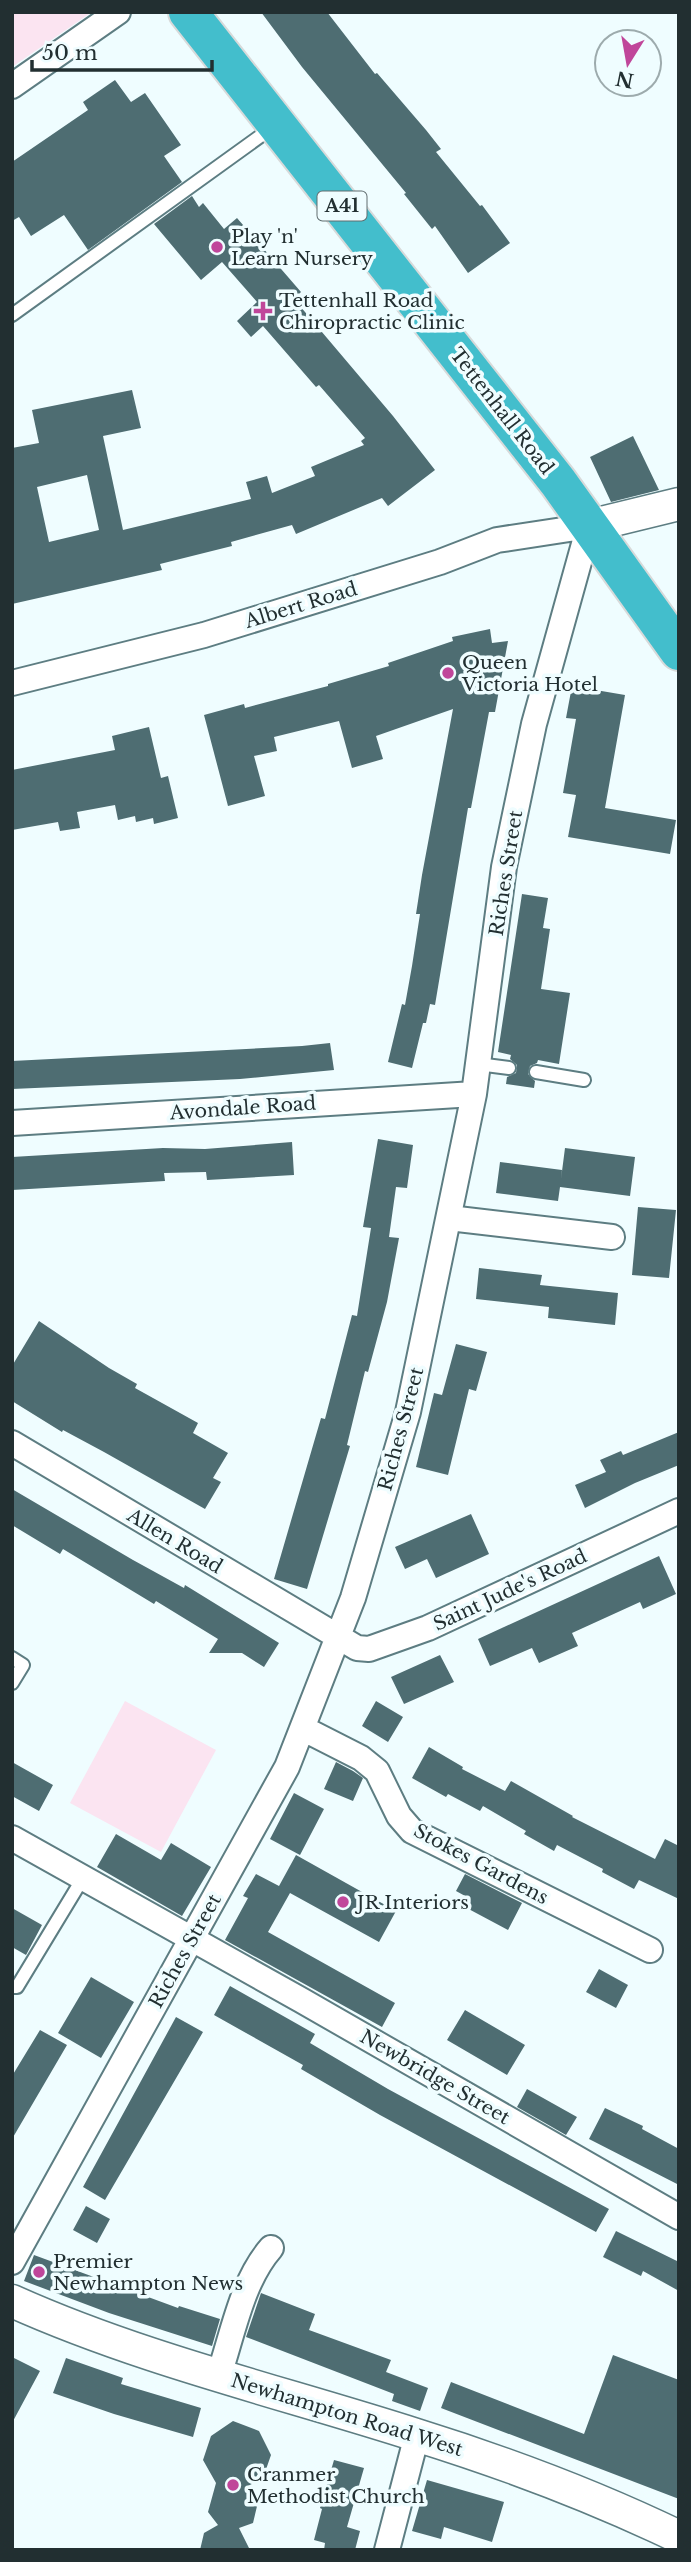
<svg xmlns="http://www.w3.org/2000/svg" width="691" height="2562" font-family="'Libre Baskerville',serif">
<rect width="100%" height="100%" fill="#effdff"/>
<path fill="#fbe4f1" d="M 12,12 L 92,12 L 12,67 Z
M 125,1701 L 216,1750 L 161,1852 L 70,1803 Z"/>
<path fill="#4e6d72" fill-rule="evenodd" d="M 261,12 L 327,12 L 375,74 L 377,73 L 426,130 L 441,149 L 436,152 L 480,206 L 482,205 L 510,243 L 468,273 L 435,226 L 432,229 L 404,194 L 406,193 L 302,67 Z
M 115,80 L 131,102 L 145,93 L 181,145 L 164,156 L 182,182 L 88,250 L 64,215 L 31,236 L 19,217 L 12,221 L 12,162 L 88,110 L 83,102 Z
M 192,196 L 199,207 L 203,203 L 224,229 L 237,218 L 301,292 L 294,299 L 393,416 L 435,470 L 388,506 L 382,498 L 296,534 L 292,525 L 231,542 L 232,546 L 160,564 L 162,570 L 12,604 L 12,448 L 39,443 L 32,410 L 132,390 L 141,428 L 103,436 L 123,530 L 251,499 L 246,482 L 267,476 L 272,493 L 315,476 L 311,467 L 364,445 L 361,441 L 365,438 L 319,385 L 316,387 L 263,326 L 251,337 L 237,321 L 257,302 L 222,262 L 201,280 L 154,224 ZM 87,475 L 99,530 L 49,542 L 37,487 Z
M 633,436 L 659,490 L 611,502 L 590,457 Z
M 490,629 L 492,643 L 508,641 L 495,712 L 489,712 L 471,808 L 468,808 L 435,1005 L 430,1004 L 426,1023 L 423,1023 L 412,1068 L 388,1062 L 402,1004 L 405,1005 L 412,966 L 420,914 L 416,914 L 422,875 L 453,709 L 376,736 L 383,759 L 352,768 L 339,721 L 274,737 L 277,751 L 254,756 L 265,796 L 228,806 L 204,715 L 244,704 L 245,708 L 328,686 L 328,684 L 389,666 L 388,663 L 453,641 L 452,637 Z
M 572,686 L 625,695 L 605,808 L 676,820 L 670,854 L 568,837 L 576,795 L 563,793 L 576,719 L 566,718 Z
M 149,727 L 161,778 L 168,776 L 178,818 L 154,824 L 153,818 L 136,822 L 135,816 L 118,820 L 115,805 L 77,812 L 80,828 L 60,831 L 58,822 L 12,830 L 12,770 L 115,750 L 112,736 Z
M 522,894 L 548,898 L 543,928 L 550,929 L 541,989 L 570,993 L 559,1064 L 538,1060 L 537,1063 L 530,1066 L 528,1074 L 535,1081 L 534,1088 L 506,1084 L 507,1077 L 516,1073 L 517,1065 L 510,1059 L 511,1055 L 498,1052 Z
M 330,1043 L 334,1070 L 240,1079 L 12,1089 L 12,1061 L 302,1046 Z
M 378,1139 L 413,1145 L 407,1188 L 396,1187 L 389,1237 L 399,1238 L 387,1302 L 368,1372 L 365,1371 L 347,1445 L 350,1446 L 307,1589 L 274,1579 L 321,1418 L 325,1419 L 352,1315 L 357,1316 L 371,1228 L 363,1227 Z
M 292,1142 L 294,1175 L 207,1180 L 206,1172 L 164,1173 L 165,1181 L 12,1190 L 12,1157 L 163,1148 L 205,1149 Z
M 565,1148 L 635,1157 L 630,1196 L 560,1187 L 558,1201 L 496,1193 L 500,1162 L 562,1170 L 561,1179 Z
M 638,1207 L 676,1210 L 669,1278 L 632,1275 Z
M 479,1268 L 542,1275 L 540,1285 L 618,1293 L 615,1325 L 548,1318 L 549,1307 L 476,1299 Z
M 39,1321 L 109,1368 L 137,1384 L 135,1388 L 198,1423 L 193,1433 L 228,1453 L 213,1478 L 221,1482 L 205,1509 L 104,1452 L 63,1430 L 62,1432 L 12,1401 L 12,1366 Z
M 456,1344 L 487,1352 L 476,1391 L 469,1389 L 448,1475 L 416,1467 L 434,1393 L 442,1395 Z
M 679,1432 L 679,1465 L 635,1483 L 585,1508 L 575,1485 L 606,1472 L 600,1460 L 621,1451 L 623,1455 Z
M 12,1489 L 133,1560 L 184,1588 L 185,1585 L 279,1643 L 264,1667 L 242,1653 L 209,1653 L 218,1639 L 156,1601 L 154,1604 L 63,1549 L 60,1554 L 12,1525 Z
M 471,1514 L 489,1554 L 436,1578 L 427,1559 L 405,1569 L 395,1547 Z
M 659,1556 L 676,1594 L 643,1609 L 640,1602 L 572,1633 L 578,1646 L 539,1663 L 532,1648 L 490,1666 L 478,1639 Z
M 440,1655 L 454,1682 L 404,1704 L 391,1677 Z
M 376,1701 L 403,1717 L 388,1742 L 362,1726 Z
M 429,1747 L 463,1767 L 462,1769 L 505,1791 L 511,1781 L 573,1816 L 572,1817 L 655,1859 L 665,1839 L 679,1846 L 679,1899 L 639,1880 L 634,1889 L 602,1872 L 603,1869 L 557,1845 L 554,1851 L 524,1834 L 526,1831 L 483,1806 L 480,1811 L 448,1794 L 446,1797 L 412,1778 Z
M 12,1762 L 53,1785 L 39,1811 L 12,1796 Z
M 336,1762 L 353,1771 L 363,1778 L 353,1801 L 324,1789 Z
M 294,1793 L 324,1809 L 300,1855 L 270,1839 Z
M 116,1834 L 161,1860 L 171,1843 L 211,1867 L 182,1916 L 97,1867 Z
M 296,1855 L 396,1911 L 379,1942 L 290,1893 L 268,1932 L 395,2003 L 382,2027 L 225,1940 L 248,1898 L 243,1896 L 256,1874 L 279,1886 Z
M 465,1874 L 522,1903 L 508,1930 L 463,1906 L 467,1897 L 456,1891 Z
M 12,1908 L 42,1925 L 26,1955 L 12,1947 Z
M 599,1969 L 628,1985 L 616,2008 L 586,1992 Z
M 91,1977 L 134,2002 L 101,2058 L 58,2033 Z
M 230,1986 L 315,2034 L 310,2043 L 388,2089 L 609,2209 L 596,2232 L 380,2115 L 301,2069 L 303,2065 L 214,2015 Z
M 465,2010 L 525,2045 L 507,2075 L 447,2040 Z
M 176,2017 L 203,2032 L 105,2200 L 83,2187 Z
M 40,2030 L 67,2045 L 12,2139 L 12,2076 Z
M 527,2089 L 577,2117 L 566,2135 L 517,2107 Z
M 605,2108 L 643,2126 L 642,2129 L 679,2149 L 679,2185 L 589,2139 Z
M 86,2206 L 110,2219 L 97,2243 L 73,2230 Z
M 616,2231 L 679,2262 L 679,2291 L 643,2271 L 641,2276 L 603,2257 Z
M 34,2255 L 178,2308 L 179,2306 L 220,2319 L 212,2346 L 109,2313 L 24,2281 Z
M 261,2293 L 315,2314 L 309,2330 L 391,2360 L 386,2372 L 428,2388 L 420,2411 L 392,2401 L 394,2394 L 246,2337 Z
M 613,2355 L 679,2380 L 679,2499 L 441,2408 L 451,2382 L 584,2434 Z
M 12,2357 L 40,2371 L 12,2423 Z
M 66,2358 L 123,2378 L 121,2384 L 201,2408 L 193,2437 L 114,2414 L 53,2393 Z
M 233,2421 L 259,2431 L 271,2455 L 263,2478 L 248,2486 L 258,2502 L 253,2523 L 239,2528 L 250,2550 L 200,2550 L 204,2533 L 218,2525 L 208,2512 L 216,2483 L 203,2460 L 211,2436 Z
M 334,2460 L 364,2468 L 347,2527 L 360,2531 L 355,2550 L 324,2550 L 325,2543 L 314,2540 L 322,2509 L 320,2508 Z
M 427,2480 L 504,2502 L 492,2542 L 444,2527 L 441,2539 L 412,2531 Z"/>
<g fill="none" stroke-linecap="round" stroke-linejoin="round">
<defs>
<path id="service" d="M 12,315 L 273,127
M 478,1064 L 509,1068
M 536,1072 L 584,1080
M 12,1658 L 23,1665 L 12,1683
M 12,1987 L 17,1987 L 83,1878"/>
<path id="minor" d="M 12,86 L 118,12
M 12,683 L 204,635 L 440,562 L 497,540 L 589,526 L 534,724 L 504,867 L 474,1094 L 408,1412 L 353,1598 L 287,1767 L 12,2262
M 12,1123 L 474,1094
M 449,1218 L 612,1237
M 12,1443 L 357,1648 L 369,1649 L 428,1628 L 679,1511
M 304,1729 L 361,1758 L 377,1771 L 399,1816 L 412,1831 L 650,1950
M 12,1838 L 301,2000 L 679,2217
M 219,2375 C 233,2333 242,2281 271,2248
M 387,2550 L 417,2435"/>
<path id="tertiary" d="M 589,526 L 679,504
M 12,2301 C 141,2359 282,2392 416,2435 C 506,2463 594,2496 679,2537"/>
<path id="trunk" d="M 188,12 L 558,482 L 679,651"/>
</defs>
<use href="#service" stroke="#5d7d82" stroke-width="16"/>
<use href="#minor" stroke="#5d7d82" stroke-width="28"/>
<use href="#tertiary" stroke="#5d7d82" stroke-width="35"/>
<use href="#trunk" stroke="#d7dada" stroke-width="42"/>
<use href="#service" stroke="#fff" stroke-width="12"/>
<use href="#minor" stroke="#fff" stroke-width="24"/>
<use href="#tertiary" stroke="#fff" stroke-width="32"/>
<use href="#trunk" stroke="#43becc" stroke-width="38"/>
</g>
<g fill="#c0469a" stroke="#effdff" stroke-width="2.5">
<circle cx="217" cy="247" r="7"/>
<path d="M259.5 300.5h7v7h7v7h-7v7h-7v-7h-7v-7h7z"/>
<circle cx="448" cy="673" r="7"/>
<circle cx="343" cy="1902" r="7"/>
<circle cx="39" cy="2272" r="7"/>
<circle cx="233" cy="2485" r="7"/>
</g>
<g text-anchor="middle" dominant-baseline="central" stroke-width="7" stroke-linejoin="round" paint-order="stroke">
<rect fill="#effdff" stroke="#606d6f" stroke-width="2" x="317.5" y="191.5" width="49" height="29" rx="5"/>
<g font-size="18" font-weight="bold" fill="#222f31">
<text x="342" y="206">A41</text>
</g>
<g font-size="19" fill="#222f31" stroke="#effdff" text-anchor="start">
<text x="231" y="236">Play 'n'<tspan x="231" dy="22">Learn Nursery</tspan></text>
<text x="279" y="300">Tettenhall Road<tspan x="279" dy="22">Chiropractic Clinic</tspan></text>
<text x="462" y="662">Queen<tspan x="462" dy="22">Victoria Hotel</tspan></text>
<text x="357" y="1902">JR Interiors</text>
<text x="53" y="2261">Premier<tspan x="53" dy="22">Newhampton News</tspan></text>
<text x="247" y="2474">Cranmer<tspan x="247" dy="22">Methodist Church</tspan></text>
</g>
<g font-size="19" fill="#222f31" stroke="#effdff">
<text transform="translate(502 411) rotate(52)">Tettenhall Road</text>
<text transform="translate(301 605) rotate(-17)">Albert Road</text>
<text transform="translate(506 873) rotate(-81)">Riches Street</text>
<text transform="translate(243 1108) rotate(-4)">Avondale Road</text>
<text transform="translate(401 1429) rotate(-75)">Riches Street</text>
<text transform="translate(175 1541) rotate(31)">Allen Road</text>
<text transform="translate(510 1590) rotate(-25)">Saint Jude's Road</text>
<text transform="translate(481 1864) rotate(28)">Stokes Gardens</text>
<text transform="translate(185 1951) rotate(-61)">Riches Street</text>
<text transform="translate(435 2077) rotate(30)">Newbridge Street</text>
<text transform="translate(347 2415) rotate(17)">Newhampton Road West</text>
</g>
</g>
<rect width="691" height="2562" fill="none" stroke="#222f31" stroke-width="28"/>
<g transform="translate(628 63) rotate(191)"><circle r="33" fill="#effdff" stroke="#9dabad" stroke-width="2"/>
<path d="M0-5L12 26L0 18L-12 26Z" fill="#c0469a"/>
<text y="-10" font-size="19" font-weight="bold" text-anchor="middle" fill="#222f31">N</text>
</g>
<path d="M32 60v10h180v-10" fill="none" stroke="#222f31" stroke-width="3.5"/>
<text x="42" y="60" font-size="21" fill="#222f31" stroke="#effdff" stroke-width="5" paint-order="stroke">50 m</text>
</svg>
